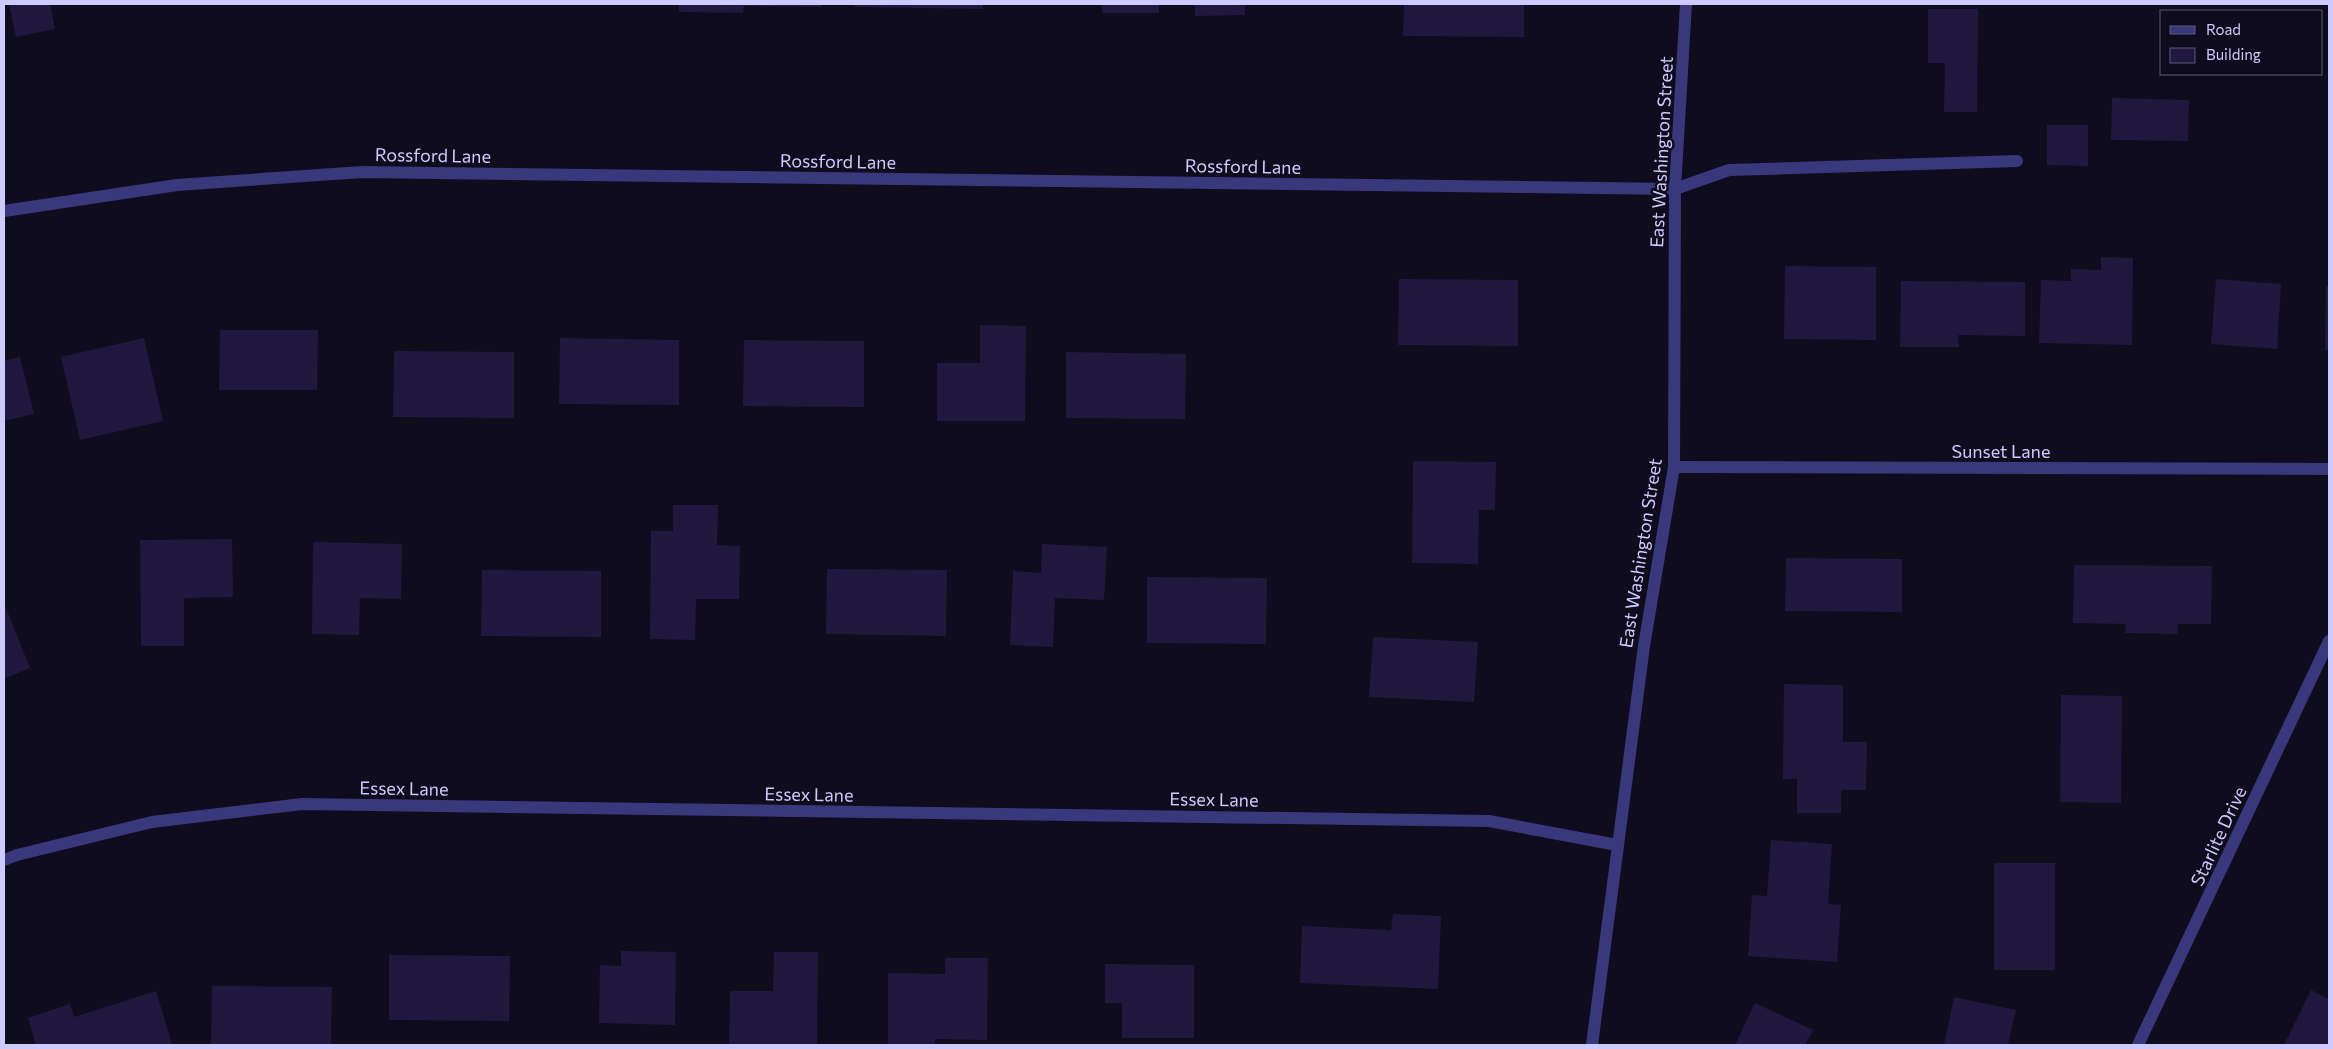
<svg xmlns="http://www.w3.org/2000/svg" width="2333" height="1049" font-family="Commissioner,sans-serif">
<rect width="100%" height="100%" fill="#0f0c1e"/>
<path fill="#20183f" d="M 9,4 L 50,4 L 55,29 L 16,37 Z
M 679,4 L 822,4 L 822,7 L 744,6 L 743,13 L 679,12 Z
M 855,4 L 983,4 L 983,9 L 855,7 Z
M 1102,4 L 1159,4 L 1159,13 L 1102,13 Z
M 1195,4 L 1245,4 L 1245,15 L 1195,16 Z
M 1404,4 L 1524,4 L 1524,37 L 1403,36 Z
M 1928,9 L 1978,9 L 1977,112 L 1944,112 L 1945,63 L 1928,63 Z
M 2112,98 L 2189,100 L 2188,141 L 2111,140 Z
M 2047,125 L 2088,125 L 2088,166 L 2047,165 Z
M 2101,257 L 2133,258 L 2132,345 L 2039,343 L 2041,280 L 2071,281 L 2071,269 L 2101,270 Z
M 1785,266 L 1876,267 L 1876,340 L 1784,339 Z
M 1399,279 L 1518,280 L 1518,346 L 1398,345 Z
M 2216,279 L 2281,284 L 2277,349 L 2211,344 Z
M 1901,281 L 2025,282 L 2025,336 L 1958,335 L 1959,347 L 1900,347 Z
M 2326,286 L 2329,286 L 2329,350 L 2325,350 Z
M 980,325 L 1026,326 L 1025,421 L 937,421 L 937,363 L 980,363 Z
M 220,330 L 318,330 L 317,390 L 219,390 Z
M 144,338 L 163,421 L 80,440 L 61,357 Z
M 560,338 L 679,340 L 679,405 L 559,404 Z
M 744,340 L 864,341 L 864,407 L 743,406 Z
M 394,351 L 514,352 L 514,418 L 393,417 Z
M 1066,352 L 1186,354 L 1185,419 L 1066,418 Z
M 20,357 L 34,414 L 4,421 L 4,361 Z
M 1413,461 L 1496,462 L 1495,510 L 1479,510 L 1478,564 L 1412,563 Z
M 673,505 L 718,505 L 717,545 L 740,546 L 739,599 L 696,599 L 695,640 L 650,639 L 651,531 L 673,531 Z
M 232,539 L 233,597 L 184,598 L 184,646 L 141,646 L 140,540 Z
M 313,542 L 402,544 L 401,599 L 360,598 L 359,635 L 312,634 Z
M 1042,544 L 1107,547 L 1104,600 L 1055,598 L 1053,647 L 1010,645 L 1013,571 L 1041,573 Z
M 1786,558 L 1902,559 L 1902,612 L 1785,611 Z
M 2074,565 L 2212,566 L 2211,624 L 2178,624 L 2177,634 L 2125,633 L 2126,624 L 2073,623 Z
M 827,569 L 947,570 L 946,636 L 826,634 Z
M 482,570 L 601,571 L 601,637 L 481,636 Z
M 1147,577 L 1267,578 L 1266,644 L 1147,643 Z
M 4,603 L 30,668 L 4,679 Z
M 1373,637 L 1478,642 L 1474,702 L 1369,697 Z
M 1784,684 L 1843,685 L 1843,742 L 1867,742 L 1866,790 L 1841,790 L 1841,813 L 1797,813 L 1797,779 L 1783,779 Z
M 2061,695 L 2122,696 L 2121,803 L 2060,802 Z
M 1771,840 L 1832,844 L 1828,904 L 1841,905 L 1837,962 L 1748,956 L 1752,895 L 1767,896 Z
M 1994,863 L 2055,863 L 2055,970 L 1994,970 Z
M 1393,914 L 1441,916 L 1438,989 L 1300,983 L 1302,926 L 1391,930 Z
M 621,951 L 676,952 L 675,1025 L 599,1023 L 600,965 L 621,966 Z
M 774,952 L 818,952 L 817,1045 L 729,1045 L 730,991 L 773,991 Z
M 389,955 L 510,956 L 509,1021 L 389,1020 Z
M 945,958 L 988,958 L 987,1040 L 935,1039 L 935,1045 L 888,1045 L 888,973 L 945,974 Z
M 1105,964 L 1194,965 L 1194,1038 L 1122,1038 L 1122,1003 L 1105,1003 Z
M 212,986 L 332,987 L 331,1045 L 211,1045 Z
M 2311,990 L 2329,999 L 2329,1045 L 2284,1045 Z
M 156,991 L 172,1044 L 167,1045 L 36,1045 L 28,1018 L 70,1004 L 74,1017 Z
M 1954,997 L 2016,1010 L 2008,1045 L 1944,1045 Z
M 1755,1003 L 1813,1030 L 1805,1045 L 1735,1045 Z"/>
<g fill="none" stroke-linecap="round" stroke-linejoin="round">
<path stroke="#39387d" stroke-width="12" d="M 1675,189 L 1729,170 L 2017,161"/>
<path stroke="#39387d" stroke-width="12" d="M 4,211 L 177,185 L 362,172 L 1675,189
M 1674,467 L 2329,469
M 4,860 L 17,855 L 152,822 L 302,804 L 1489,821 L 1617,845
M 2138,1045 L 2329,641"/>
<path stroke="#39387d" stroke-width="12" d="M 1592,1045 L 1644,646 L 1674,467 L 1675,189 L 1686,4"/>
</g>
<g text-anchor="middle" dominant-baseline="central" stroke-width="5" stroke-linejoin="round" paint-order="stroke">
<g font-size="18" fill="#cfcafe" stroke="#0f0c1e">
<text transform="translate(1661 152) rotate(-87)">East Washington Street</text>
<text transform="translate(433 155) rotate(1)">Rossford Lane</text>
<text transform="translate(838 161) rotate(1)">Rossford Lane</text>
<text transform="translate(1243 166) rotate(1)">Rossford Lane</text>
<text x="2001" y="451">Sunset Lane</text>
<text transform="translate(1640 553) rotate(-81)">East Washington Street</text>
<text transform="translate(404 788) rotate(1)">Essex Lane</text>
<text transform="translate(809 794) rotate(1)">Essex Lane</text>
<text transform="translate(1214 799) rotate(1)">Essex Lane</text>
<text transform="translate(2218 836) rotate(-65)">Starlite Drive</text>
</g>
</g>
<rect width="2333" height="1049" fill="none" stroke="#cfcafe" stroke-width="10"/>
<rect x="2160" y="10" width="162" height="65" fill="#0f0c1e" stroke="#5c5878"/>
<rect x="2170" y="26" width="25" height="8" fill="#39387d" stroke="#5c5878"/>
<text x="2206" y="35" font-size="15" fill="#cfcafe">Road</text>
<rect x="2170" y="48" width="25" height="15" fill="#20183f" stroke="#5c5878"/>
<text x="2206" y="60" font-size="15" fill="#cfcafe">Building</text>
</svg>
